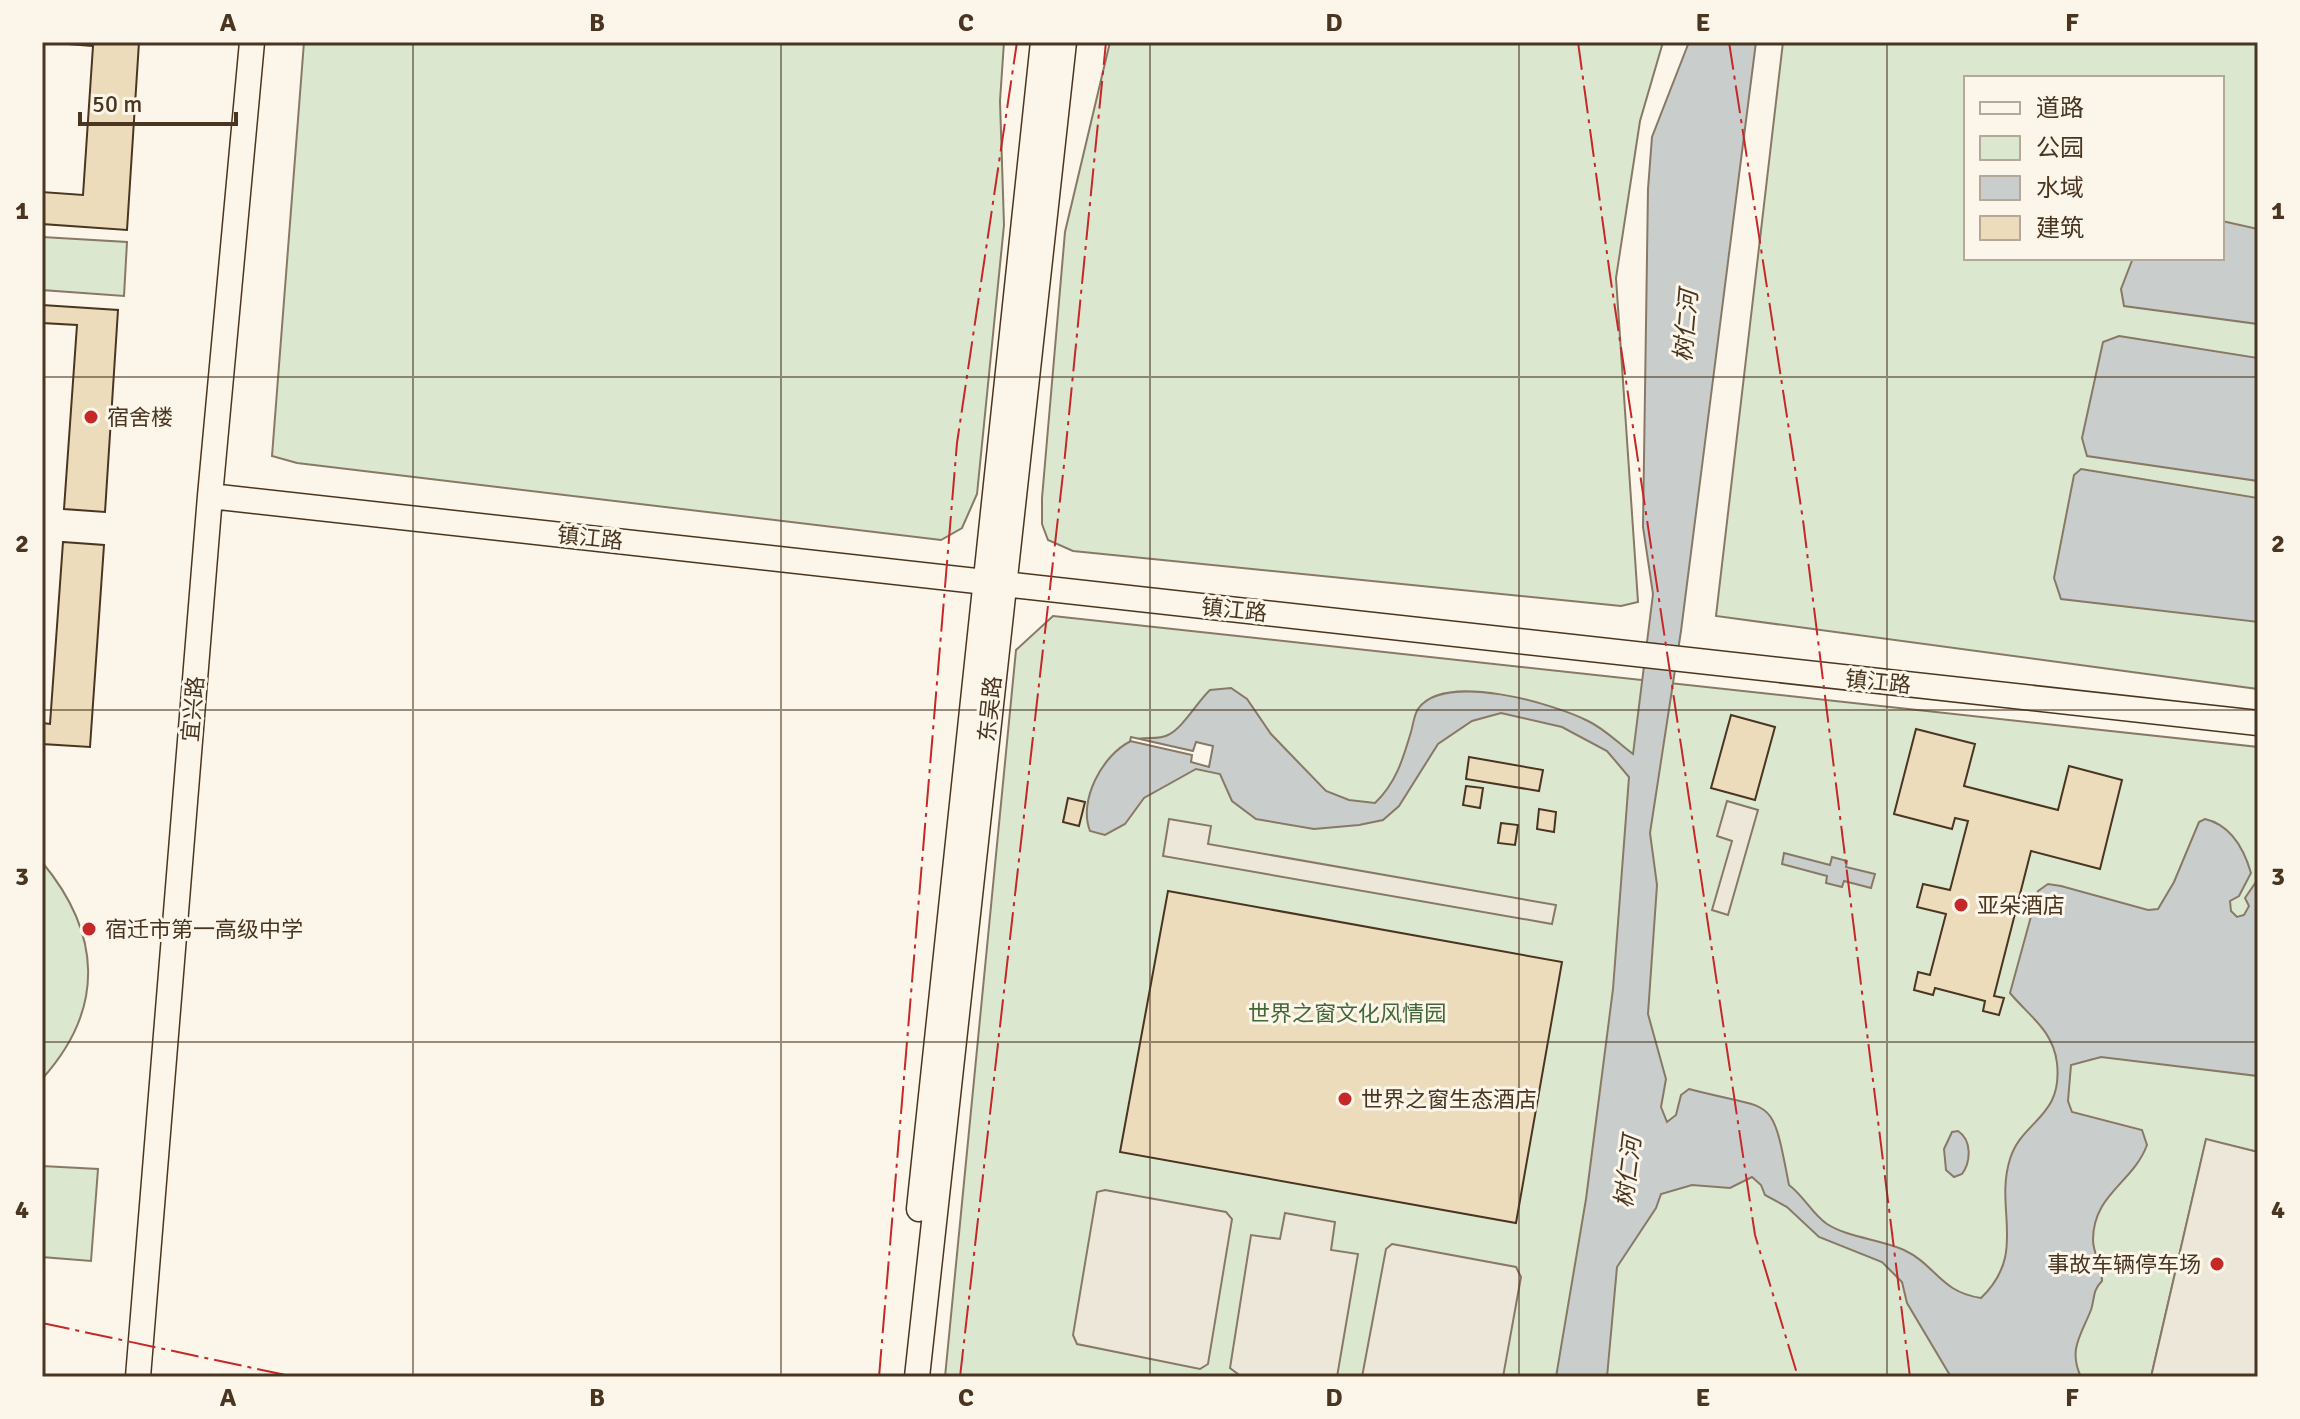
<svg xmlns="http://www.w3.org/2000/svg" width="2300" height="1419" font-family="Signika,'Noto Sans SC',sans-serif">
<rect width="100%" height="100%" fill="#fbf6e9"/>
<path fill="#dce7d0" stroke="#887966" stroke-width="2" fill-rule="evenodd" d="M 304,42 L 1004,42 L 1000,101 L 1004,225 L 977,494 L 962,528 L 941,540 L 297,463 L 272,456 Z
M 1110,42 L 1663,42 L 1640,121 L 1616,278 L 1638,602 L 1621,606 L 1073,551 L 1048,540 L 1042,524 L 1042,498 L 1065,232 Z
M 1783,42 L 2258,42 L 2258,689 L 1716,616 ZM 1966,78 L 2222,78 L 2222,258 L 1966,258 Z
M 42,237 L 127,242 L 124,296 L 42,290 Z
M 1053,616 L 2258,747 L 2258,1152 L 2206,1140 L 2151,1377 L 945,1377 L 1016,650 Z
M 42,862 C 101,933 106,1008 42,1079 Z
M 42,1166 L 98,1169 L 91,1261 L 42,1257 Z"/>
<path fill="#ede7d9" stroke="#887966" stroke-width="2" d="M 1727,801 L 1758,810 L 1728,915 L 1712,910 L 1732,841 L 1717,836 Z
M 1169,819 L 1211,826 L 1208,844 L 1556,905 L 1552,924 L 1163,856 Z
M 2206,1139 L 2258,1152 L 2258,1377 L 2151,1377 Z
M 1105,1190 L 1226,1212 L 1232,1219 L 1208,1364 L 1200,1369 L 1077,1344 L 1073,1335 L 1097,1192 Z
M 1285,1213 L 1335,1222 L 1331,1250 L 1358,1254 L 1337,1377 L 1242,1377 L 1230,1368 L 1251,1235 L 1280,1239 Z
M 1392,1244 L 1516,1267 L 1521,1277 L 1503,1377 L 1362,1377 L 1386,1249 Z"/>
<path fill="#c9cecd" stroke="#887966" stroke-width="2" d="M 1689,42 L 1756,42 L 1681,631 L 1650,833 L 1657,885 L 1648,1014 L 1666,1079 L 1661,1107 L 1667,1122 L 1676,1115 L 1681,1095 L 1689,1089 C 1775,1112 1771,1091 1789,1185 C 1804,1196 1812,1214 1827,1224 C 1849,1238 1880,1239 1904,1250 C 1936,1265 1940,1292 1981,1298 C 2028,1253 1994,1210 2010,1159 C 2022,1120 2063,1118 2057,1063 C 2053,1030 2029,1016 2010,993 L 2038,891 L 2048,884 L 2061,886 L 2148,910 L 2158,909 L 2174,882 L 2199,822 L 2205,819 C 2231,825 2244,849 2251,873 L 2239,896 L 2230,901 L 2231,911 L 2237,917 L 2244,915 L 2249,906 L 2245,898 L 2258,879 L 2258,1076 L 2101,1057 L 2071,1065 L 2068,1101 L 2072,1112 L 2142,1130 L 2147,1145 C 2133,1183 2093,1194 2093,1240 C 2093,1253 2102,1265 2102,1281 C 2092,1291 2095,1298 2091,1310 C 2081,1335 2068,1350 2081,1377 L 1951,1377 L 1907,1303 L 1902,1282 L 1882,1262 L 1819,1237 L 1787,1207 L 1765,1195 L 1761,1185 L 1752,1177 L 1730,1188 L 1692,1185 L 1661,1194 L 1656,1208 L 1617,1267 L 1607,1377 L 1556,1377 L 1586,1199 L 1613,989 L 1629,777 L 1607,751 L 1562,727 L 1501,713 L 1472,721 L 1438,744 L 1399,806 L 1383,820 L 1359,825 L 1314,829 L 1256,819 L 1232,801 L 1220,774 L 1196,769 L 1144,798 L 1125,824 L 1105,835 L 1090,831 C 1078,801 1102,755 1131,741 C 1142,735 1157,741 1168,735 C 1183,728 1197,702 1210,690 L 1231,688 L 1247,699 L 1271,734 L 1326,791 L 1349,800 L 1375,803 C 1396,783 1403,759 1411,732 C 1413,725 1414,715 1418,709 C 1444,671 1555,704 1588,721 C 1605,729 1618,743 1633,754 L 1653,594 L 1643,527 L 1648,189 L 1652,137 Z
M 2222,221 L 2258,229 L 2258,324 L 2124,306 L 2121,289 L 2133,258 L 2222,258 Z
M 2119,336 L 2258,358 L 2258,481 L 2087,456 L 2082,438 L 2103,342 Z
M 2081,469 L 2258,498 L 2258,622 L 2061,599 L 2054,578 L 2074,475 Z
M 1784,853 L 1830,865 L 1832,857 L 1847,861 L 1846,867 L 1875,874 L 1871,888 L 1844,881 L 1842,887 L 1826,883 L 1827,876 L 1782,864 Z
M 1958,1131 C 1972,1140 1971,1162 1962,1174 L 1954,1177 L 1946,1170 L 1944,1149 L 1952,1132 Z"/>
<path fill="#fbf6e9" stroke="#887966" stroke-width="2" d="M 1131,737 L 1193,751 L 1196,742 L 1213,746 L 1209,767 L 1191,762 L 1192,755 L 1130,741 Z"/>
<path fill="#ecdcbc" stroke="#4a3520" stroke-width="2" d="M 42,42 L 139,42 L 127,230 L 42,224 L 42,192 L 83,195 L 93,46 Z
M 42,305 L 118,310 L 105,512 L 64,509 L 77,325 L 42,323 Z
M 63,542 L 104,545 L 90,747 L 42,744 L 42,723 L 50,724 Z
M 1731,715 L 1775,727 L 1755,800 L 1711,788 Z
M 1916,729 L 1975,744 L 1964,786 L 2058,810 L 2069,766 L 2122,780 L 2100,869 L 2031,851 L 1994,996 L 2004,998 L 1999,1015 L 1983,1011 L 1985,1001 L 1935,988 L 1933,995 L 1914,990 L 1918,972 L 1930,975 L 1946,914 L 1917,907 L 1923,884 L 1950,890 L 1968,821 L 1955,818 L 1952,829 L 1894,814 Z
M 1469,757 L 1543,770 L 1539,791 L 1466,779 Z
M 1466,786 L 1483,788 L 1480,808 L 1463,805 Z
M 1068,798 L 1085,802 L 1079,826 L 1063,822 Z
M 1539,809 L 1556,812 L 1554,832 L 1537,829 Z
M 1501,823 L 1518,825 L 1515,845 L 1498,843 Z
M 1168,891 L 1562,962 L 1516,1223 L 1120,1152 Z"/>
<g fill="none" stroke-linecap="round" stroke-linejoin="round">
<defs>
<path id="minor" d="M 210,496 L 2258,723
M 919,1209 L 1043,42
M 138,1377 L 210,496 L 252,42
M 917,1377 L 1064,42"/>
</defs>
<use href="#minor" stroke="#4a3520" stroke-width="27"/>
<use href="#minor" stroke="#fbf6e9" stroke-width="24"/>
<path stroke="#c62828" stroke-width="2" stroke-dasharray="28 6 4 6" stroke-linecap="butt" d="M 1578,42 L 1610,275 L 1755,1235 L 1798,1377
M 1729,42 L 1803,520 L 1910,1377
M 42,1323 L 295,1377
M 879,1377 L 957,443 L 1017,42
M 960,1377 L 1064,465 L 1106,42"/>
</g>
<path fill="none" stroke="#4a3520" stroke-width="2" stroke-opacity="0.55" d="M 413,42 L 413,1377M 781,42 L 781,1377M 1150,42 L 1150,1377M 1519,42 L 1519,1377M 1887,42 L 1887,1377M 42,377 L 2258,377M 42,710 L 2258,710M 42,1042 L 2258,1042"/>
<g fill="#c62828" stroke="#fbf6e9" stroke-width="3">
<circle cx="91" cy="417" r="8"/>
<circle cx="1961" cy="905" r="8"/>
<circle cx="89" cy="929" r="8"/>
<circle cx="1345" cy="1099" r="8"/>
<circle cx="2217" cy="1264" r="8"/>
</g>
<g text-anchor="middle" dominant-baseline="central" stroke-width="6" stroke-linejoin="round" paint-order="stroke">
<g font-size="22" fill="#4a3520" stroke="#fbf6e9" text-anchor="start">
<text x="107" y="417">宿舍楼</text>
<text x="1977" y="905">亚朵酒店</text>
<text x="105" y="929">宿迁市第一高级中学</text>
<text x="1361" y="1099">世界之窗生态酒店</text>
<text x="2201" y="1264" text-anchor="end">事故车辆停车场</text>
</g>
<g font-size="22" fill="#4a3520" stroke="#fbf6e9">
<text transform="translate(590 538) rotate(6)">镇江路</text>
<text transform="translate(1234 610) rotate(6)">镇江路</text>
<text transform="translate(1878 682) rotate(6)">镇江路</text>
<text transform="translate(193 709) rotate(-85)">宜兴路</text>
<text transform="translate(990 709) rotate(-84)">东吴路</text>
</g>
<g font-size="22" fill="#436837" stroke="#fbf6e9">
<text x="1347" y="1013">世界之窗文化风情园</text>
</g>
<g font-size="24" font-style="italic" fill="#4a3520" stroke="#fbf6e9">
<text transform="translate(1686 326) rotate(-85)">树仁河</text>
<text transform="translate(1628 1172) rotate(-83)">树仁河</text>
</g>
</g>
<rect width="2300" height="1419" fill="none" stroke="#fbf6e9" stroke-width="88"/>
<rect x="1964" y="76" width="260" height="184" fill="#fbf6e9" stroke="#b4a999" stroke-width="2"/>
<rect x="1980" y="102" width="40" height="12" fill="#fbf6e9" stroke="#b4a999" stroke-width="2"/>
<text x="2036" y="116" font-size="24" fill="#4a3520">道路</text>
<rect x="1980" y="136" width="40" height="24" fill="#dce7d0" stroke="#b4a999" stroke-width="2"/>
<text x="2036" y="156" font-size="24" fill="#4a3520">公园</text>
<rect x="1980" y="176" width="40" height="24" fill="#c9cecd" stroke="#b4a999" stroke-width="2"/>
<text x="2036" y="196" font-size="24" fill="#4a3520">水域</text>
<rect x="1980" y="216" width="40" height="24" fill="#ecdcbc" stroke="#b4a999" stroke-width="2"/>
<text x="2036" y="236" font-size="24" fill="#4a3520">建筑</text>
<path d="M80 112v12h156v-12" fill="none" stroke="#4a3520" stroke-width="4"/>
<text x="92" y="112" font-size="24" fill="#4a3520" stroke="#fbf6e9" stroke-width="6" paint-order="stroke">50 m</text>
<rect x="44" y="44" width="2212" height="1331" fill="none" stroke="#4a3520" stroke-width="3"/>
<g font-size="26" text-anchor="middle" font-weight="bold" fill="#4a3520">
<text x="228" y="31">A</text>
<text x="597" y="31">B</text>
<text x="966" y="31">C</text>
<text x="1334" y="31">D</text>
<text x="1703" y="31">E</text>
<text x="2072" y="31">F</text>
<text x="22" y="219">1</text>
<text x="2278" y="219">1</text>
<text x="22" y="552">2</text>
<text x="2278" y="552">2</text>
<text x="22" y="885">3</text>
<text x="2278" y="885">3</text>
<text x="22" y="1218">4</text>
<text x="2278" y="1218">4</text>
<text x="228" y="1406">A</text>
<text x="597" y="1406">B</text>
<text x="966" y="1406">C</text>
<text x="1334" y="1406">D</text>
<text x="1703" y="1406">E</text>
<text x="2072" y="1406">F</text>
</g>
</svg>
